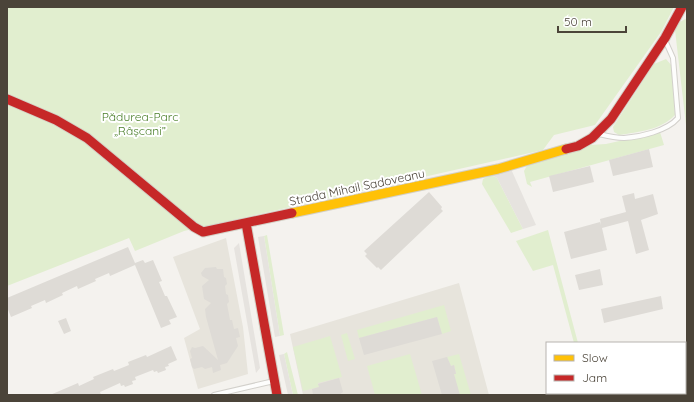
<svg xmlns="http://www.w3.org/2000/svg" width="694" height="402" font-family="Quicksand,sans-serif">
<rect width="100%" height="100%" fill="#f4f2ee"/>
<path fill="#e7e4dc" d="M 226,238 L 243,327 L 248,374 L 198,389 L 184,338 L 200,329 L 173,257 Z
M 459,283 L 489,395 L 303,395 L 290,334 Z"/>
<path fill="#e1eecf" d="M 7,7 L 674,7 L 661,32 L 595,125 L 554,135 L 543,150 L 184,231 L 135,251 L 129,238 L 7,286 Z
M 687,18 L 687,125 L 686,125 L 675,30 L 680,22 Z
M 666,59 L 672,66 L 675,115 C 661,130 638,132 619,135 L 614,132 L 613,127 L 654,64 Z
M 660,132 L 664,145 L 530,182 L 532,187 L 527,184 L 524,171 L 528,164 L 590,145 L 606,144 Z
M 491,175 L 497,178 L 523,229 L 511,233 L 482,184 L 483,179 Z
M 548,230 L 578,343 L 574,343 L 553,265 L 533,271 L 516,241 Z
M 267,235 L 284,335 L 280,336 L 264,236 Z
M 444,305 L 451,331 L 442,334 L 437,317 L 359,338 L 357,330 Z
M 347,333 L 355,359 L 348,361 L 341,335 Z
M 330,336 L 342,377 L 318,383 L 319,387 L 303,391 L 293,347 Z
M 287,352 L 298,395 L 293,395 L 284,354 Z
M 410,354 L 422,395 L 375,395 L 367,366 Z
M 459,354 L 471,395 L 459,394 L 454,374 L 456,374 L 454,365 L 451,366 L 447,357 Z"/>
<path fill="#e6e3df" d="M 511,169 L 536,225 L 523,229 L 497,178 L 491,175 Z
M 264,236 L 280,336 L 275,337 L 258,237 Z
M 239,243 L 260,368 L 256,373 L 234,248 Z
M 284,354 L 293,395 L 288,395 L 279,355 Z"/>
<path fill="#dedbd6" d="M 649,149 L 653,167 L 613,176 L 609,160 Z
M 590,166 L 594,182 L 553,192 L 549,176 Z
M 429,192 L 442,207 L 441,209 L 443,211 L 381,270 L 378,267 L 377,268 L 365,256 L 367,254 L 364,251 Z
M 634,193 L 635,199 L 653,194 L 658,214 L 641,220 L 649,250 L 636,254 L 628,221 L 602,228 L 607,250 L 571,259 L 564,232 L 600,222 L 601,225 L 600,219 L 626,212 L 622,196 Z
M 128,247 L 135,263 L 143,260 L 145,263 L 153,260 L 162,281 L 159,282 L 165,296 L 167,296 L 177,317 L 169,320 L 171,324 L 161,328 L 135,265 L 110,276 L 109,273 L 95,279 L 96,281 L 78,289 L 77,286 L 62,293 L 63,295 L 46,303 L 45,300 L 31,306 L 32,308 L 11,317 L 7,307 L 7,298 Z
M 216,267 L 217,269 L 223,269 L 224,277 L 226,278 L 227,284 L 225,286 L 226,294 L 228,295 L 229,302 L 227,304 L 230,320 L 232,320 L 234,329 L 238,328 L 240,337 L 236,338 L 238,346 L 227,363 L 220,365 L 221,370 L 213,373 L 212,367 L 205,369 L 202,367 L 194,369 L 192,367 L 190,359 L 192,358 L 190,351 L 192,347 L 195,348 L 203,346 L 218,360 L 206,317 L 205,309 L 211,303 L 204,299 L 202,286 L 209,280 L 202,276 L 201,273 L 205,268 Z
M 600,269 L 603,285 L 579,290 L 575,275 Z
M 661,296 L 663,309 L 604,323 L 601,309 Z
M 437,317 L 442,334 L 364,355 L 359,338 Z
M 66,318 L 71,331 L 64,334 L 58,321 Z
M 171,346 L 177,360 L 168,364 L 169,366 L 165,367 L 166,370 L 158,373 L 157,371 L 154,372 L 153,370 L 135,377 L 136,380 L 132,381 L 133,384 L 125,387 L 124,385 L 121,386 L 120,383 L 100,392 L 101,395 L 50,395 L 78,383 L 79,386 L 94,379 L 93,377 L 113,369 L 114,371 L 129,365 L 128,362 L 146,355 L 147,357 Z
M 447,357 L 451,366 L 454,365 L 456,374 L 454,374 L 460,395 L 442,395 L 432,361 Z
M 339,378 L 343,392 L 339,395 L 313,395 L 312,389 L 319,387 L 318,384 Z"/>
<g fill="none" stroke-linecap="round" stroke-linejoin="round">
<defs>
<path id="lane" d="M 599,134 C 607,136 616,138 624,138 C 640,137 667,131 678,118 L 673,58 L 665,40
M 214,395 L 274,381"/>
<path id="slow" d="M 292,213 L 498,169 L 566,149"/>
<path id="jam" d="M 7,99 L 56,120 L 87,138 L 194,227 L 203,232 L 292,213
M 566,149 L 578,146 L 592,138 L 611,119 L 665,38 L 682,7
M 246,223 L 277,395"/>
</defs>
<use href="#lane" stroke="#d2d0cb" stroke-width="6"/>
<use href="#slow" stroke="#d3cfc5" stroke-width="11"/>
<use href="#jam" stroke="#d3cfc5" stroke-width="11"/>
<use href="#lane" stroke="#fdfdfc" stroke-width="4"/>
<use href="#slow" stroke="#ffc107" stroke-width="9"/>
<use href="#jam" stroke="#c62828" stroke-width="9"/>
</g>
<g text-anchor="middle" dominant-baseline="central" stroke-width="4" stroke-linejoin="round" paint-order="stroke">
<g font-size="12" fill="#4a7f2a" stroke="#fff">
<text x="140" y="116">Pădurea-Parc<tspan x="140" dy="14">„Râșcani”</tspan></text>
</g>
<g font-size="12" fill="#4b4439" stroke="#fff">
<text transform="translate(357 187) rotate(-12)">Strada Mihail Sadoveanu</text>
</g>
</g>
<rect width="694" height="402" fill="none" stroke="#4b4439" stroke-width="16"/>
<rect x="546" y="342" width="140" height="52" fill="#ffffff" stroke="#b7b4b0"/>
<rect x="554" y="355" width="20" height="6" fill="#ffc107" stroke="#b7b4b0"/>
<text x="582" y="362" font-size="12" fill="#4b4439">Slow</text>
<rect x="554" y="375" width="20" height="6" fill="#c62828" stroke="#b7b4b0"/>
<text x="582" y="382" font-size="12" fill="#4b4439">Jam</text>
<path d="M558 26v6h68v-6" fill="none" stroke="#4b4439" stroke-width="2"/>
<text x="564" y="26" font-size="12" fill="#4b4439" stroke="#ffffff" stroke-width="3" paint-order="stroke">50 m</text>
</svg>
